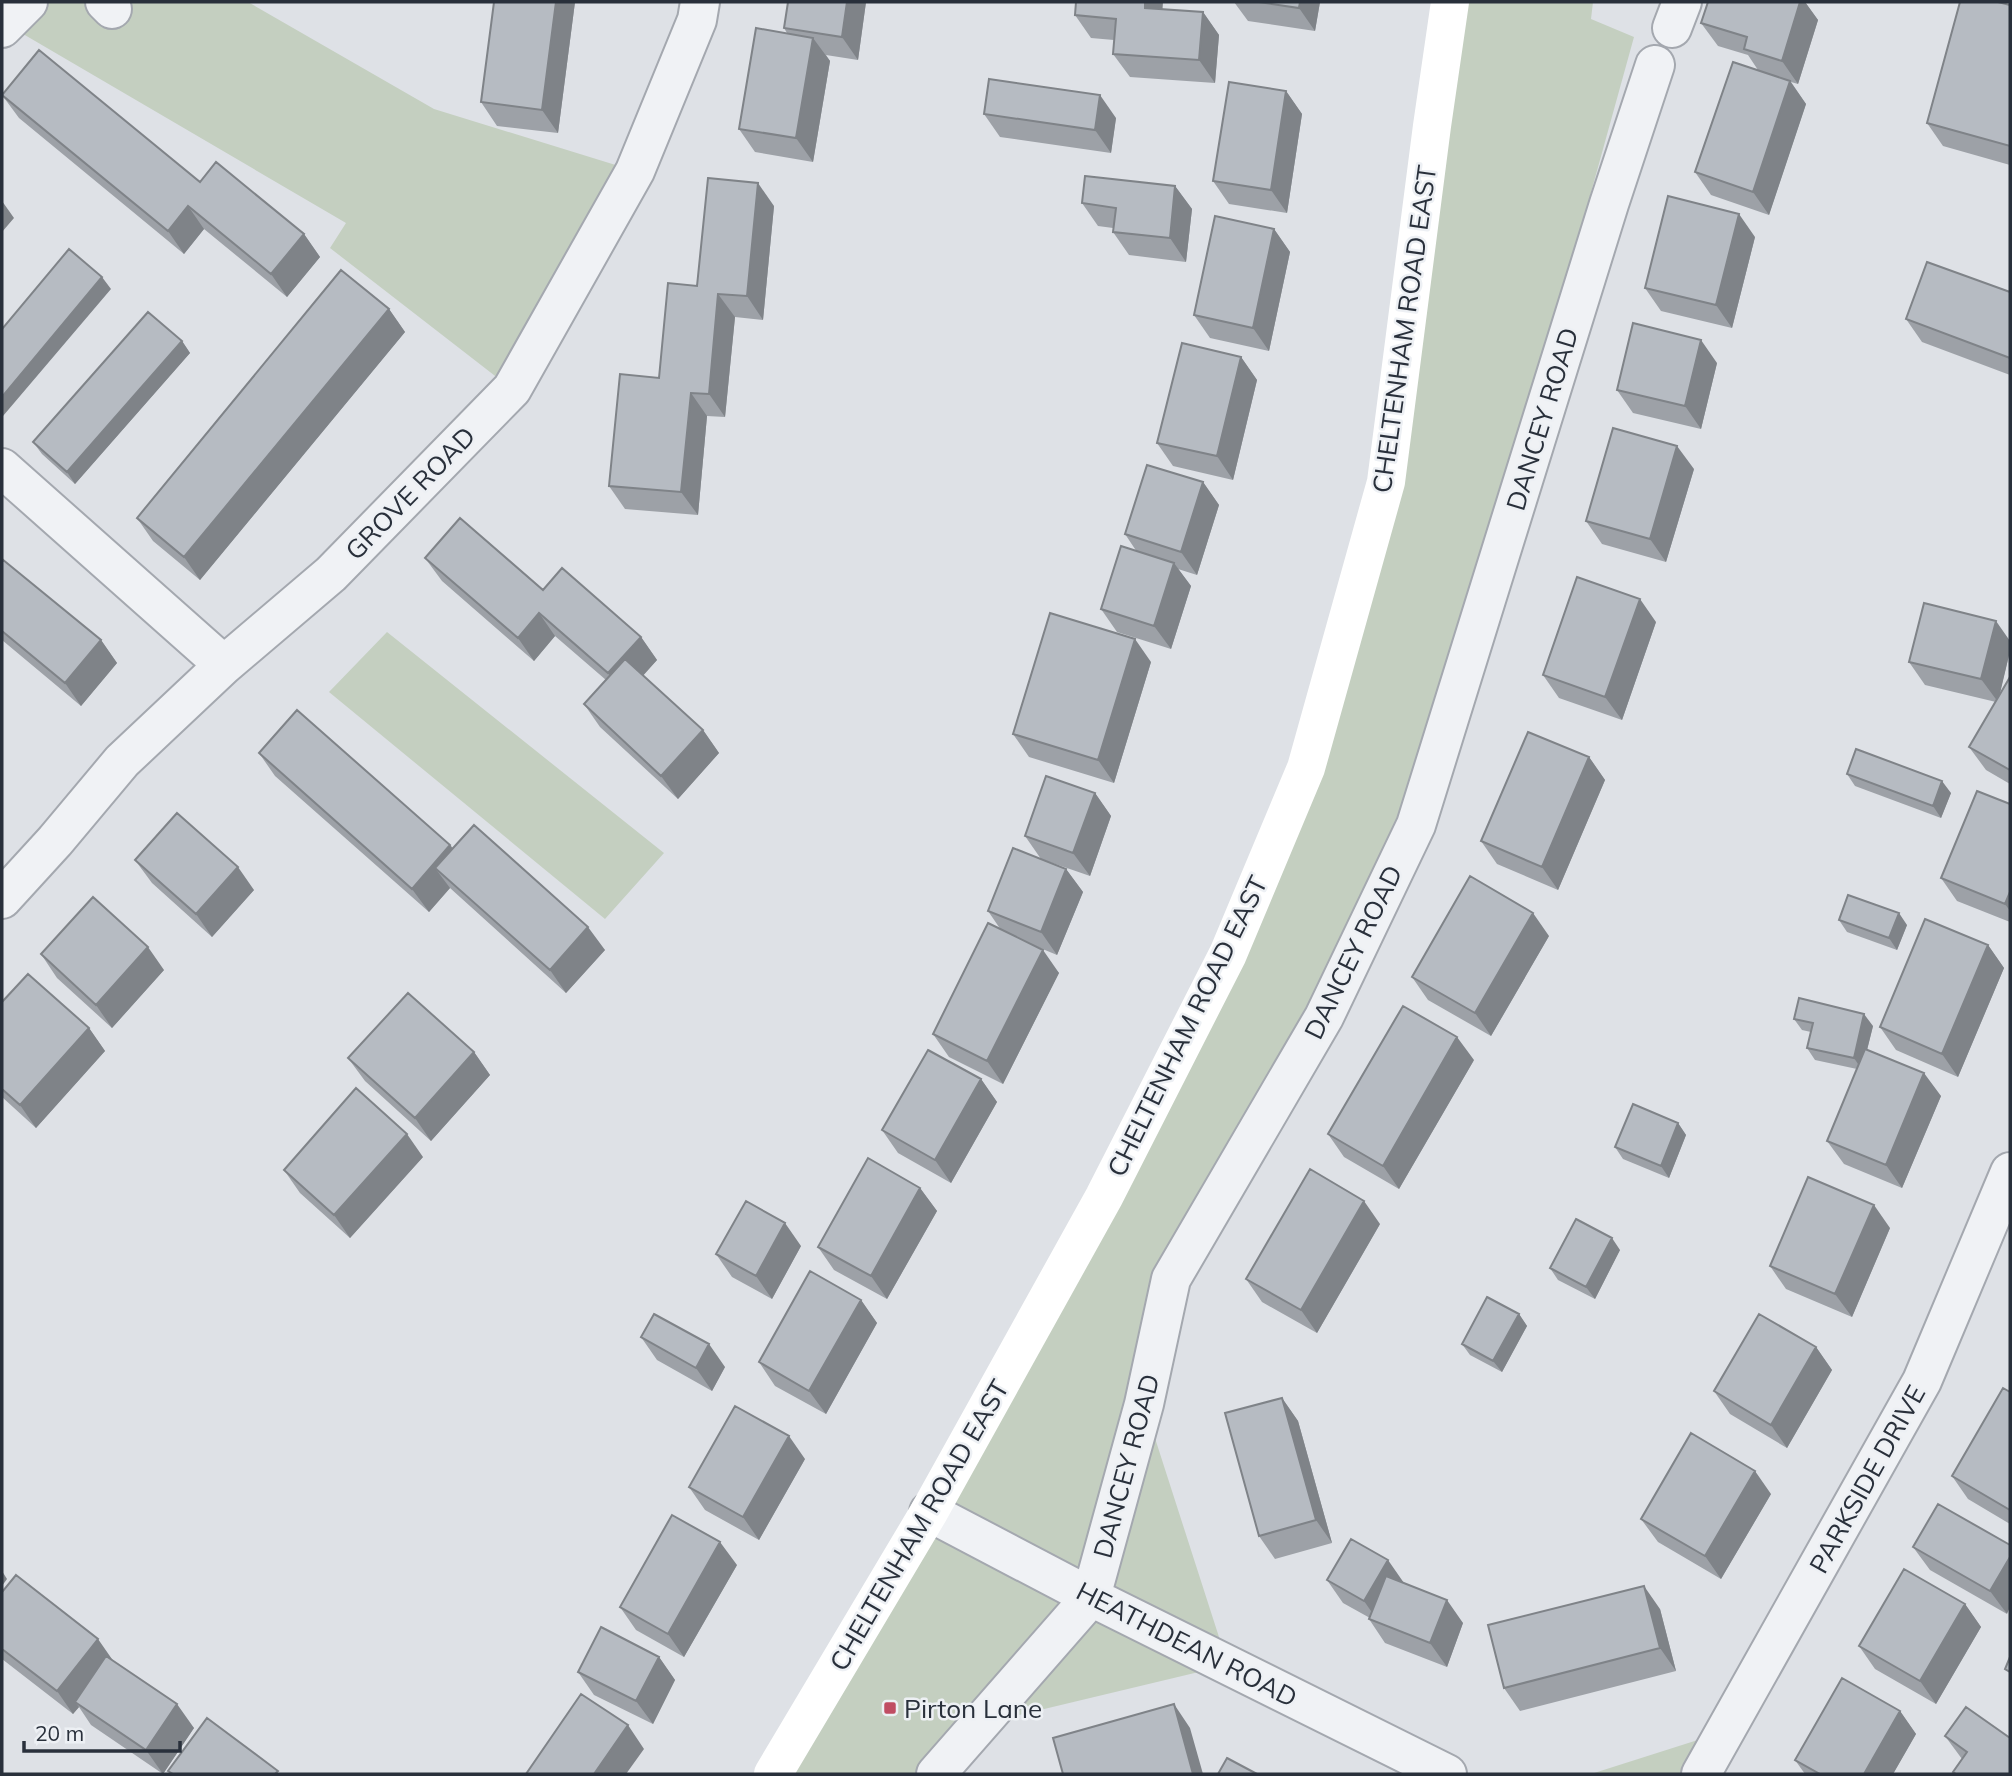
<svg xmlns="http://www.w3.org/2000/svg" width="2012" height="1776" font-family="Mulish,sans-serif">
<rect width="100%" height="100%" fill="#dee1e6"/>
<path fill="#c4cfc0" d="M 28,2 L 248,2 L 434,109 L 635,171 L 512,389 L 330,248 L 346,223 L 6,24 Z
M 1450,2 L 1593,2 L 1591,19 L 1634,37 L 1416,825 L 1171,1279 L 1144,1404 L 1228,1665 L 977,1725 L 936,1774 L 773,1774 L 1228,954 L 1386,482 Z
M 387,632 L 664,853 L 605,919 L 329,692 Z
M 1726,1731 L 1701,1774 L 1591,1774 Z"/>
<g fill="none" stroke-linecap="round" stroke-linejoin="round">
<defs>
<path id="minor" d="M 105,2 L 112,9
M 2,28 L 28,2
M 1672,28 L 1682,2
M 2,468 L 224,665
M 2,899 L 55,841 L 122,761 L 224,665 L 331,574 L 512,389 L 635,171 L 697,20 L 700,2
M 929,1512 L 1091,1597 L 1447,1774
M 936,1774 L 1091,1597 L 1144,1404 L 1171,1279 L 1324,1017 L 1416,825 L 1609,204 L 1655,65
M 1701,1774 L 1922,1381 L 2010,1172"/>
</defs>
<use href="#minor" stroke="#a4a8af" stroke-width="42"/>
<use href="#minor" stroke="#f0f2f5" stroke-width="38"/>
<path stroke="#fff" stroke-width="38" d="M 773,1774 L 929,1512 L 1104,1197 L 1228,954 L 1306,768 L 1386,482 L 1432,126 L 1450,2"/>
</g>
<path fill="#9da1a7" d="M 494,2 L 575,2 L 558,133 L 497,126 L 481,102 Z
M 788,2 L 866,2 L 858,60 L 826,55 L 830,61 L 813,162 L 755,152 L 739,129 L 787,33 L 784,28 Z
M 1234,2 L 1320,2 L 1315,31 L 1248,21 Z
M 1708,2 L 1805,2 L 1818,20 L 1798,84 L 1791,82 L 1806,104 L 1769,215 L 1711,195 L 1695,172 L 1758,70 L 1748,55 L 1718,46 L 1701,23 Z
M 2010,5 L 2010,165 L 1943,146 L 1927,123 Z
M 1163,9 L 1203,12 L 1219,35 L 1215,83 L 1130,77 L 1113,54 L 1114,40 L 1091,38 L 1075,15 Z
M 1286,91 L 1302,114 L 1287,213 L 1229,204 L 1213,181 Z
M 2,95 L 200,182 L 304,234 L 320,257 L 287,297 L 204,229 L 184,254 L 19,118 Z
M 984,114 L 1116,118 L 1111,153 L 1000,137 Z
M 1175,186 L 1192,209 L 1186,262 L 1129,255 L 1113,232 L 1113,228 L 1098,226 L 1082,203 Z
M 774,206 L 763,320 L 735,317 L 725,417 L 707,416 L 698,515 L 625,509 L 609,486 L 659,378 Z
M 1274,229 L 1290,252 L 1269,351 L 1210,338 L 1194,315 Z
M 1755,237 L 1732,328 L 1661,311 L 1645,288 Z
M 2010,292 L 2010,375 L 1922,342 L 1906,319 Z
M 389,309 L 405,332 L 200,580 L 153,541 L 137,518 Z
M 182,341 L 190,353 L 75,484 L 42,454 L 33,442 Z
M 1241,357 L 1257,380 L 1233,480 L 1173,466 L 1157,443 Z
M 1717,363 L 1701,429 L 1633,413 L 1617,390 Z
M 1694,469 L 1666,562 L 1602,544 L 1586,521 Z
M 1203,482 L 1219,505 L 1197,575 L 1178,569 L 1191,586 L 1171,649 L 1117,632 L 1101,609 L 1137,552 L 1125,534 Z
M 425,558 L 543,590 L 641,637 L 657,660 L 643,675 L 703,730 L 719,753 L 678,799 L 600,727 L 584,704 L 606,680 L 555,636 L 534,661 L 442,581 Z
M 2,559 L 101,640 L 117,663 L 81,706 L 2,640 Z
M 1656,622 L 1622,720 L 1559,698 L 1543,675 Z
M 2010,651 L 1999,696 L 2010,677 L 2010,784 L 1986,770 L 1969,747 L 1996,702 L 1925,685 L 1909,662 Z
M 1151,662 L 1114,783 L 1029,757 L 1013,734 Z
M 259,753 L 450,845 L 453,848 L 605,950 L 566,993 L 450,888 L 429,912 L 275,776 Z
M 1589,757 L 1605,780 L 1558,890 L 1497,864 L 1481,841 Z
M 1847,774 L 1951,793 L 1941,818 L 1855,786 Z
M 1095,793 L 1111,816 L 1090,876 L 1041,859 L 1025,836 Z
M 2010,804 L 2010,922 L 1957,901 L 1941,878 Z
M 135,860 L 254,890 L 212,937 L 152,883 Z
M 1066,869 L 1083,892 L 1057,955 L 1033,945 L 1059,973 L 1003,1084 L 949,1057 L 933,1034 L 1001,930 L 988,911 Z
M 1839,920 L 1907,925 L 1897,950 L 1847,932 Z
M 1549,936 L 1491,1036 L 1428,1000 L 1412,977 Z
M 1988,945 L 2004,968 L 1958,1077 L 1896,1050 L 1880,1027 Z
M 41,954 L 164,970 L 112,1028 L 57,978 Z
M 2,1002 L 89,1028 L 105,1051 L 36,1128 L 2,1097 Z
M 1794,1019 L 1873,1026 L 1867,1050 L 1941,1096 L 1902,1188 L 1844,1164 L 1827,1141 L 1857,1069 L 1815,1060 L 1807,1048 L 1811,1032 L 1802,1030 Z
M 474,1052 L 490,1075 L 431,1141 L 365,1081 L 348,1058 Z
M 1474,1060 L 1399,1189 L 1344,1157 L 1328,1134 Z
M 981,1079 L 997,1102 L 951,1183 L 898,1153 L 882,1130 Z
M 1678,1123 L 1686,1135 L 1669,1178 L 1623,1159 L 1615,1147 Z
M 423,1157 L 350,1238 L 300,1193 L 284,1170 Z
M 920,1188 L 937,1211 L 887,1299 L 834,1270 L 818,1247 Z
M 1380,1224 L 1317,1333 L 1262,1302 L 1246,1279 Z
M 1890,1228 L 1852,1317 L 1786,1289 L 1770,1266 Z
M 801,1246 L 772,1299 L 732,1277 L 716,1254 Z
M 1620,1250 L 1595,1299 L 1558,1280 L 1550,1268 Z
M 861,1300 L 877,1323 L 826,1414 L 775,1386 L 759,1362 Z
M 1519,1314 L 1527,1326 L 1502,1372 L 1470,1355 L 1462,1344 Z
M 641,1337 L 725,1367 L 712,1391 L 657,1360 Z
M 1816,1347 L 1832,1370 L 1787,1448 L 1730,1414 L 1714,1391 Z
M 2010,1392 L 2010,1524 L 1968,1499 L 1952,1476 Z
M 1282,1398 L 1298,1421 L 1332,1543 L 1275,1559 L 1259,1536 Z
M 805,1459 L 759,1540 L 705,1510 L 689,1487 Z
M 1771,1494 L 1721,1579 L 1658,1542 L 1641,1519 Z
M 1938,1504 L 2007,1614 L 1930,1570 L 1913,1547 Z
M 737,1565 L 684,1657 L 636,1630 L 620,1607 Z
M 1327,1580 L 1404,1583 L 1463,1623 L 1447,1667 L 1385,1643 L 1369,1619 L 1370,1618 L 1343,1603 Z
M 2,1592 L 114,1662 L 194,1728 L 163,1774 L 91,1725 L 79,1707 L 73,1714 L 2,1659 Z
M 1965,1604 L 1981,1627 L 1936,1704 L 1875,1669 L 1859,1646 Z
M 1660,1609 L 1676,1671 L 1520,1711 L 1504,1688 Z
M 659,1657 L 675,1680 L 653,1724 L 594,1695 L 578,1672 Z
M 1900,1711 L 1916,1734 L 1893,1774 L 1805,1774 L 1795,1760 Z
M 1945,1736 L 2010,1774 L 1954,1774 L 1953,1772 L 1962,1759 Z"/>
<path fill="#7f8388" d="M 556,2 L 575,2 L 558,133 L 542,110 Z
M 847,2 L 866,2 L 858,60 L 842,37 Z
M 1145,2 L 1163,2 L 1161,31 L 1145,8 Z
M 1300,2 L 1320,2 L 1315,31 L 1299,8 Z
M 1800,2 L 1805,2 L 1818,20 L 1798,84 L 1782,61 Z
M 1203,12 L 1219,35 L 1215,83 L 1199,60 Z
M 813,38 L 830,61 L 813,162 L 796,138 Z
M 1790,81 L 1806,104 L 1769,215 L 1753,192 Z
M 1286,91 L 1302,114 L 1287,213 L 1271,190 Z
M 1100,95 L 1116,118 L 1111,153 L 1095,130 Z
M 758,183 L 774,206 L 763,320 L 747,296 Z
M 1175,186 L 1192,209 L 1186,262 L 1170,238 Z
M 2,201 L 14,218 L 2,232 Z
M 188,206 L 204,229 L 184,254 L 168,231 Z
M 1739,214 L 1755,237 L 1732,328 L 1716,305 Z
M 1274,229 L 1290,252 L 1269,351 L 1253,328 Z
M 304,234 L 320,257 L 287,297 L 271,274 Z
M 102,277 L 111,289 L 3,416 L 2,414 L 2,397 Z
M 718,294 L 735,317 L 725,417 L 709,394 Z
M 389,309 L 405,332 L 200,580 L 184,557 Z
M 1701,340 L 1717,363 L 1701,429 L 1685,406 Z
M 182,341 L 190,353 L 75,484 L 67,472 Z
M 1241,357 L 1257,380 L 1233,480 L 1217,456 Z
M 691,393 L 707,416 L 698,515 L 681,492 Z
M 1677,446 L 1694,469 L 1666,562 L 1650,539 Z
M 1203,482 L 1219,505 L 1197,575 L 1181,552 Z
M 1174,563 L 1191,586 L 1171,649 L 1154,626 Z
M 1640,599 L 1656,622 L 1622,720 L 1605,697 Z
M 539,613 L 555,636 L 534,661 L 518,638 Z
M 1996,621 L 2010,641 L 2010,651 L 1998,702 L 1981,679 Z
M 641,637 L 657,660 L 625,696 L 608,673 Z
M 1135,639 L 1151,662 L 1114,783 L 1098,760 Z
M 101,640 L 117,663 L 81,706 L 65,683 Z
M 703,730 L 719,753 L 678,799 L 661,776 Z
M 1589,757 L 1605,780 L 1558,890 L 1542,867 Z
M 1942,781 L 1951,793 L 1941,818 L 1933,806 Z
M 1095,793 L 1111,816 L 1090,876 L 1073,853 Z
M 450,845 L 466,868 L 435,868 L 450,888 L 429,912 L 412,889 Z
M 238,867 L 254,890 L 212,937 L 196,914 Z
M 1066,869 L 1083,892 L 1057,955 L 1041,932 Z
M 2010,892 L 2010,911 L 2005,904 Z
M 1533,913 L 1549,936 L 1491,1036 L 1475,1013 Z
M 1899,913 L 1907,925 L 1897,950 L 1889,938 Z
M 588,927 L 605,950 L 566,993 L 550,970 Z
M 1988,945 L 2004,968 L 1958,1077 L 1942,1054 Z
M 148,947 L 164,970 L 112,1028 L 96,1005 Z
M 1043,950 L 1059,973 L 1003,1084 L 987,1061 Z
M 1864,1014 L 1873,1026 L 1862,1070 L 1854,1058 Z
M 89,1028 L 105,1051 L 36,1128 L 20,1105 Z
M 1457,1037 L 1474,1060 L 1399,1189 L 1383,1166 Z
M 474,1052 L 490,1075 L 431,1141 L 415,1118 Z
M 1924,1073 L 1941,1096 L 1902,1188 L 1886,1165 Z
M 981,1079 L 997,1102 L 951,1183 L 935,1160 Z
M 1678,1123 L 1686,1135 L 1669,1178 L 1661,1166 Z
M 407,1134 L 423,1157 L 350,1238 L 334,1215 Z
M 920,1188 L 937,1211 L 887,1299 L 871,1276 Z
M 1364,1201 L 1380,1224 L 1317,1333 L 1301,1310 Z
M 1874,1205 L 1890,1228 L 1852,1317 L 1835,1294 Z
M 785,1223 L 801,1246 L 772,1299 L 756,1276 Z
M 1612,1238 L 1620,1250 L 1595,1299 L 1586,1287 Z
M 861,1300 L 877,1323 L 826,1414 L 809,1391 Z
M 1519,1314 L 1527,1326 L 1502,1372 L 1493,1361 Z
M 709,1344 L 725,1367 L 712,1391 L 696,1368 Z
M 1816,1347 L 1832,1370 L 1787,1448 L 1771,1425 Z
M 1282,1398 L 1298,1421 L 1332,1543 L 1316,1520 Z
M 789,1436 L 805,1459 L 759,1540 L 743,1517 Z
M 1755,1471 L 1771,1494 L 1721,1579 L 1705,1556 Z
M 720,1542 L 737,1565 L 684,1657 L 668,1634 Z
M 2010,1557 L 2010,1607 L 2007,1614 L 1990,1591 Z
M 1388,1560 L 1404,1583 L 1380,1624 L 1364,1601 Z
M 2,1571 L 7,1579 L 2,1586 Z
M 1644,1586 L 1660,1609 L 1676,1671 L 1660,1648 Z
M 1447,1600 L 1463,1623 L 1447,1667 L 1430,1643 Z
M 1965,1604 L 1981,1627 L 1936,1704 L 1920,1681 Z
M 98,1639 L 114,1662 L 75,1702 L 79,1707 L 73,1714 L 57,1691 Z
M 659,1657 L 675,1680 L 653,1724 L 636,1701 Z
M 177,1704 L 194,1728 L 163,1774 L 146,1750 Z
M 1174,1704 L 1190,1728 L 1203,1774 L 1193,1774 Z
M 1900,1711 L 1916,1734 L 1893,1774 L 1864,1774 Z
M 628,1725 L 644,1749 L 626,1774 L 594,1774 Z"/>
<path fill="#b6bbc2" stroke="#7f8388" stroke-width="2" d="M 494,2 L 556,2 L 542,110 L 481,102 Z
M 788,2 L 847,2 L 842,37 L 784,28 Z
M 1076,2 L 1145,2 L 1145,8 L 1203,12 L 1199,60 L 1113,54 L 1116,19 L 1075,15 Z
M 1259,2 L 1300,2 L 1299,8 Z
M 1708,2 L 1800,2 L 1782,61 L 1744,49 L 1747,37 L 1701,23 Z
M 1960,2 L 1998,2 L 2010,5 L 2010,146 L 1927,123 Z
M 756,28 L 813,38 L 796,138 L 739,129 Z
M 39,50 L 200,182 L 216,162 L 304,234 L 271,274 L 188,206 L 168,231 L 2,95 Z
M 1733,62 L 1790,81 L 1753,192 L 1695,172 Z
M 989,79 L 1100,95 L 1095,130 L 984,114 Z
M 1229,82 L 1286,91 L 1271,190 L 1213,181 Z
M 1085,176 L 1175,186 L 1170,238 L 1113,232 L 1116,208 L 1082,203 Z
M 708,178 L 758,183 L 747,296 L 718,294 L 709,394 L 691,393 L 681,492 L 609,486 L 620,374 L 659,378 L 668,283 L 697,286 Z
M 1668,196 L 1739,214 L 1716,305 L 1645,288 Z
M 1215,216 L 1274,229 L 1253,328 L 1194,315 Z
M 69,249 L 102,277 L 2,397 L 2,329 Z
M 1927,262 L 2010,292 L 2010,358 L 1906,319 Z
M 341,270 L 389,309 L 184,557 L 137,518 Z
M 148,312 L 182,341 L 67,472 L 33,442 Z
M 1633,323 L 1701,340 L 1685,406 L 1617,390 Z
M 1182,343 L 1241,357 L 1217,456 L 1157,443 Z
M 1613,428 L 1677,446 L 1650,539 L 1586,521 Z
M 1147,465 L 1203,482 L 1181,552 L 1125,534 Z
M 460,518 L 543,590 L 562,568 L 641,637 L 608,673 L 539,613 L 518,638 L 425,558 Z
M 1121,546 L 1174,563 L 1154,626 L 1101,609 Z
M 2,559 L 101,640 L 65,683 L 2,631 Z
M 1577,577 L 1640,599 L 1605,697 L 1543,675 Z
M 1924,603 L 1996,621 L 1981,679 L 1909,662 Z
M 1050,613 L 1135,639 L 1098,760 L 1013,734 Z
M 625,659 L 703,730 L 661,776 L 584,704 Z
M 2010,677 L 2010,770 L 1969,747 Z
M 297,710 L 450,845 L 412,889 L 259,753 Z
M 1528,732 L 1589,757 L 1542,867 L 1481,841 Z
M 1856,749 L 1942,781 L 1933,806 L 1847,774 Z
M 1046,776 L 1095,793 L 1073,853 L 1025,836 Z
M 1977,791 L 2010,804 L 2010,892 L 2005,904 L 1941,878 Z
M 177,813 L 238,867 L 196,914 L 135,860 Z
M 474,825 L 588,927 L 550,970 L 435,868 Z
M 1013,848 L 1066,869 L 1041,932 L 988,911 Z
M 1470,876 L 1533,913 L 1475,1013 L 1412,977 Z
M 1848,895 L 1899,913 L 1889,938 L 1839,920 Z
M 93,897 L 148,947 L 96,1005 L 41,954 Z
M 1925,919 L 1988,945 L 1942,1054 L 1880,1027 Z
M 988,923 L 1043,950 L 987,1061 L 933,1034 Z
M 28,974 L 89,1028 L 20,1105 L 2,1089 L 2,1002 Z
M 408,993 L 474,1052 L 415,1118 L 348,1058 Z
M 1799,998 L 1864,1014 L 1854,1058 L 1807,1048 L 1813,1023 L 1794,1019 Z
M 1403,1006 L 1457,1037 L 1383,1166 L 1328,1134 Z
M 1865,1049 L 1924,1073 L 1886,1165 L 1827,1141 Z
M 928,1050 L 981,1079 L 935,1160 L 882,1130 Z
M 356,1088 L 407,1134 L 334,1215 L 284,1170 Z
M 1633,1104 L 1678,1123 L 1661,1166 L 1615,1147 Z
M 868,1158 L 920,1188 L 871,1276 L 818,1247 Z
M 1310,1169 L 1364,1201 L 1301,1310 L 1246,1279 Z
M 1808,1177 L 1874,1205 L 1835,1294 L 1770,1266 Z
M 746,1201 L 785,1223 L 756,1276 L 716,1254 Z
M 1576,1219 L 1612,1238 L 1586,1287 L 1550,1268 Z
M 810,1271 L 861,1300 L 809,1391 L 759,1362 Z
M 1487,1297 L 1519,1314 L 1493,1361 L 1462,1344 Z
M 654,1314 L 709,1344 L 696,1368 L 641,1337 Z
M 1759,1314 L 1816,1347 L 1771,1425 L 1714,1391 Z
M 2003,1388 L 2010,1392 L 2010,1510 L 1952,1476 Z
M 1282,1398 L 1316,1520 L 1259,1536 L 1225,1413 Z
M 735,1406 L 789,1436 L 743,1517 L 689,1487 Z
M 1691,1433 L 1755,1471 L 1705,1556 L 1641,1519 Z
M 1938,1504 L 2010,1545 L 2010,1557 L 1990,1591 L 1913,1547 Z
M 672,1515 L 720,1542 L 668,1634 L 620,1607 Z
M 1351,1539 L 1388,1560 L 1364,1601 L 1327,1580 Z
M 1904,1569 L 1965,1604 L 1920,1681 L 1859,1646 Z
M 16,1575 L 98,1639 L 57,1691 L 2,1649 L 2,1592 Z
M 1386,1576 L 1447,1600 L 1430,1643 L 1369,1619 Z
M 1644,1586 L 1660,1648 L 1504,1688 L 1488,1625 Z
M 601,1627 L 659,1657 L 636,1701 L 578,1672 Z
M 106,1656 L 177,1704 L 146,1750 L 75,1702 Z
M 2010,1657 L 2010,1672 L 2005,1669 Z
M 1842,1678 L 1900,1711 L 1864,1774 L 1820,1774 L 1795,1760 Z
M 581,1694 L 628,1725 L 594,1774 L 526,1774 Z
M 1174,1704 L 1193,1774 L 1063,1774 L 1053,1738 Z
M 1966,1707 L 2010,1738 L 2010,1774 L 1956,1774 L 1953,1772 L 1967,1752 L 1945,1736 Z
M 207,1718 L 278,1771 L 275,1774 L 173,1774 L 168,1771 Z
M 1227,1758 L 1257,1774 L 1218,1774 Z"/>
<rect fill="#c04d63" stroke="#edf0f4" stroke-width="2.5" x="883" y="1701" width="14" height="14" rx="3.5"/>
<g text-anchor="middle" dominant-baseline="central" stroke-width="5" stroke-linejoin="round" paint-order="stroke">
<g font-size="26" fill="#29303b" stroke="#edf0f4">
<text transform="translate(1404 329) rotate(-82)">CHELTENHAM ROAD EAST</text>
<text transform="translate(1542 419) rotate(-73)">DANCEY ROAD</text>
<text transform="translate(410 493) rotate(-46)">GROVE ROAD</text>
<text transform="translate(1353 952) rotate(-64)">DANCEY ROAD</text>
<text transform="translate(1187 1026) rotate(-64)">CHELTENHAM ROAD EAST</text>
<text transform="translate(1126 1466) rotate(-75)">DANCEY ROAD</text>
<text transform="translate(1867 1479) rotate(-61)">PARKSIDE DRIVE</text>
<text transform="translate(919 1525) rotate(-60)">CHELTENHAM ROAD EAST</text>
<text transform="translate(1187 1644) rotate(27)">HEATHDEAN ROAD</text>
</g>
<g font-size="26" fill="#29303b" stroke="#edf0f4" text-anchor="start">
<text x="904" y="1708">Pirton Lane</text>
</g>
</g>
<rect width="2012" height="1776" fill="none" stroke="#29303b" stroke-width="7"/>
<path d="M24 1741v10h156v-10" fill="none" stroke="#29303b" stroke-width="3.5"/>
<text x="35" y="1741" font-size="21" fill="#29303b" stroke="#edf0f4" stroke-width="5" paint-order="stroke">20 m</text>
</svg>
